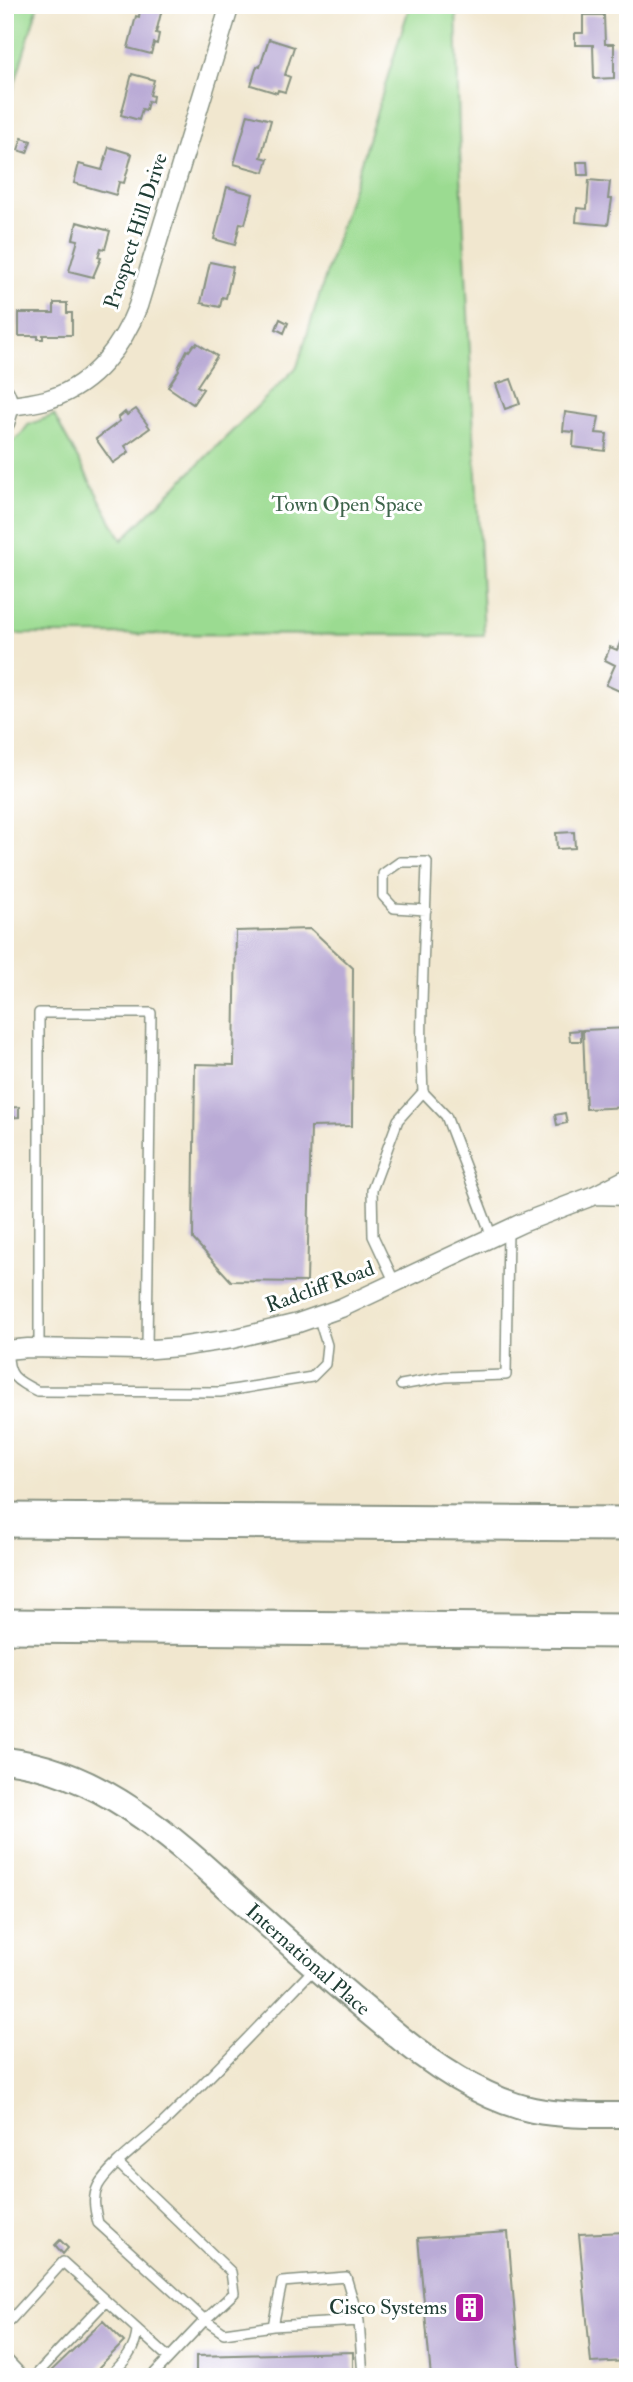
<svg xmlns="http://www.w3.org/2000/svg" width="633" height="2382" font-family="'IM FELL Double Pica',serif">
<rect width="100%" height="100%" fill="#fff"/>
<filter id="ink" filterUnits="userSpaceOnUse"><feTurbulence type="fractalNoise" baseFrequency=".0143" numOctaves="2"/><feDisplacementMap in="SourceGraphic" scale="14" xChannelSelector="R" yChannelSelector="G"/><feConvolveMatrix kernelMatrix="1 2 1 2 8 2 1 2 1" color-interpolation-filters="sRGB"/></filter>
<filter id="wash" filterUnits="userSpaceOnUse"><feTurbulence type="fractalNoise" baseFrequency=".00686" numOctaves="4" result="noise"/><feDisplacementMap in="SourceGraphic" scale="28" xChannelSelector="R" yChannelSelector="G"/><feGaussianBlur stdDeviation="1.57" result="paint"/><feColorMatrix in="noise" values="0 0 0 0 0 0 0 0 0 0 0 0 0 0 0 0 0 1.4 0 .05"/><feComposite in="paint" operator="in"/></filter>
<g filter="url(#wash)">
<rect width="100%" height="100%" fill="#f1e7cf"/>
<path fill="#9bdb91" stroke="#5d8c62" stroke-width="2" d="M 5,5 L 38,5 L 5,117 Z
M 410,5 L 456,5 L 459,132 L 484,635 L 5,634 L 5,446 L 20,436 L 28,425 L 54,415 L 122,540 L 297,367 Z"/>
<g id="blocks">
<path fill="#baabd6" d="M 132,5 L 163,5 L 156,33 L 159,34 L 157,44 L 154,43 L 151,54 L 128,48 L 136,16 L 139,17 L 140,10 L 131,8 Z
M 583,15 L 604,15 L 605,44 L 614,44 L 614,78 L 594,79 L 593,45 L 575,45 L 575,33 L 583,33 Z
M 269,39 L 294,47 L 285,75 L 290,77 L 285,92 L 278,90 L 277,93 L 251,85 L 257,66 L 260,67 Z
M 132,74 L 154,80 L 150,95 L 153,96 L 152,102 L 148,101 L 146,110 L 142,109 L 139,120 L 121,115 Z
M 248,114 L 271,120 L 261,157 L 268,159 L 264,172 L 234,164 Z
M 22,138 L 31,141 L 27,153 L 18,150 Z
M 109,147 L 132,154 L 124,183 L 119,182 L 116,195 L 74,183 L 79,164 L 102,170 Z
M 577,162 L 587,162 L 588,175 L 578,175 Z
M 589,180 L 610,182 L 608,199 L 612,199 L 608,225 L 576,222 L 577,208 L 587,209 Z
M 227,187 L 253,194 L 245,224 L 240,223 L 235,245 L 214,239 Z
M 77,222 L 110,231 L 105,249 L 101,248 L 98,257 L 101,258 L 93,277 L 69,271 L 78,240 L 73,239 Z
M 210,262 L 233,267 L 226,298 L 222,297 L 220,307 L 201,303 Z
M 54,303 L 67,303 L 67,313 L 72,313 L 72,335 L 43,335 L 43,339 L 38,339 L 38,336 L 19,336 L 19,313 L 54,313 Z
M 280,319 L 288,323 L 284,333 L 276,329 Z
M 197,343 L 217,356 L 197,386 L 203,389 L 193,404 L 168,387 L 179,370 L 178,368 L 187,350 L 189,351 L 194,344 L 196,345 Z
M 511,379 L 520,404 L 505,409 L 496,384 Z
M 136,409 L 150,428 L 125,446 L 129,452 L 113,463 L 96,439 L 120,421 L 118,418 L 125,412 L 127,415 Z
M 565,412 L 599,417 L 596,433 L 607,434 L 605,451 L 573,447 L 574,432 L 563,431 Z
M 628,634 L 628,691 L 626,694 L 606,685 L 615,665 L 605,660 L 610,647 L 617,650 L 621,641 L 624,642 Z
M 574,832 L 575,848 L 557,849 L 556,833 Z
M 311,929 L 353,968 L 352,1126 L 311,1127 L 307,1282 L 231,1281 L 193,1239 L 195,1064 L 234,1065 L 236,931 Z
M 628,1028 L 628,1107 L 586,1109 L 583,1030 Z
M 581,1030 L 581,1041 L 570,1041 L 569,1031 Z
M 19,1107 L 19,1117 L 5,1118 L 5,1108 Z
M 565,1113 L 567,1123 L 557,1125 L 555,1115 Z
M 508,2232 L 520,2377 L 431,2377 L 418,2238 Z
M 626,2232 L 628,2361 L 591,2363 L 579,2234 Z
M 60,2240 L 68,2248 L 63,2254 L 55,2245 Z
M 103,2321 L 124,2342 L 99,2367 L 103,2371 L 97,2377 L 52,2377 L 49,2373 Z
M 353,2352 L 353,2377 L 196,2377 L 196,2356 Z"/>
</g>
</g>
<g filter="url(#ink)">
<use href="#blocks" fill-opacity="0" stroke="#889282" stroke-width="2"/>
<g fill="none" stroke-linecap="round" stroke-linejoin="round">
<defs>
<path id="service" d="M 423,1092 L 446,1116 L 492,1237
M 395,1283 L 373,1236 L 372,1190 L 398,1120 L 423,1092 C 419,1016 425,939 427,862 L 400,862 L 383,874 L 383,896 L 394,908 L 426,910
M 39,1348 L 39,1013 L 151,1013 L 147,1349
M 8,1350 C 7,1376 15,1380 37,1391 L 220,1392 L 312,1377 L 325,1364 L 327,1345 L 318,1316
M 401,1385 L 445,1377 L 506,1375 L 508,1229
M 315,1968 C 264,2021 213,2075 160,2126 C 143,2142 108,2167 98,2186 C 92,2198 95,2210 98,2223 L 205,2320 L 224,2333 L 273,2326 L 282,2282 L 346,2277 L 359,2321 L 363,2377
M 119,2164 L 231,2272 L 234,2293 L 205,2320 L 151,2377
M 5,2326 L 63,2262 L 169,2358
M 273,2326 L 359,2321
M 5,2357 L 24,2377
M 34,2377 L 106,2301
M 108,2377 C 123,2364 137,2349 137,2329"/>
<path id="minor" d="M 5,393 L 10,406 L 5,423
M 10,406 C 24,404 39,403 52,398 C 94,384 123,345 138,306 L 230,5
M 595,1195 L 628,1196
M 5,1350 L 28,1348 L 140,1350 L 179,1347 L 232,1339 L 298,1323 L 341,1308 L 522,1223 L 595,1195 L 628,1178"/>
<g id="secondary">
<path id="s1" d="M 5,1760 C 111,1772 187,1852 262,1919 C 301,1954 341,1989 382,2023 C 422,2057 480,2099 533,2110 C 563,2116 597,2115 628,2115"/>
</g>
<path id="motorway" d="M 5,1520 L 628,1524
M 5,1626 L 628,1631"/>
</defs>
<use href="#service" stroke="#889282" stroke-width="12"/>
<use href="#minor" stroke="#889282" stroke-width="21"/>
<use href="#secondary" stroke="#889282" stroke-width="28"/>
<use href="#motorway" stroke="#889282" stroke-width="37"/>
<use href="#service" stroke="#fff" stroke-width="9"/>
<use href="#minor" stroke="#fff" stroke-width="18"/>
<use href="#secondary" stroke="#fff" stroke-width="24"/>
<use href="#motorway" stroke="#fff" stroke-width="33"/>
</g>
</g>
<defs>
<symbol id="building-square" viewBox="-11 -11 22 22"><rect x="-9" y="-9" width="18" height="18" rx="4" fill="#b5179e" stroke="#fff"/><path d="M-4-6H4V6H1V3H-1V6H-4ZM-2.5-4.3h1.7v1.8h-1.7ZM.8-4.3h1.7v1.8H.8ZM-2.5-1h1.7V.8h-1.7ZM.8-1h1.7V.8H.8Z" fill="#fff"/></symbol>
</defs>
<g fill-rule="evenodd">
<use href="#building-square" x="452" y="2290" width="35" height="35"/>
</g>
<g text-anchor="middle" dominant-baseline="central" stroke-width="6" stroke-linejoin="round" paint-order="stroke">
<g font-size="21" fill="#1f3d34" stroke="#fff">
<text transform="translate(136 231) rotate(-72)">Prospect Hill Drive</text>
<text transform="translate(320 1287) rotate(-20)">Radcliff Road</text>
<text stroke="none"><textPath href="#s1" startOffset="369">International Place</textPath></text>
</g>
<g font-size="21" fill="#3e644b" stroke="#fff">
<text x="347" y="504">Town Open Space</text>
</g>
<g font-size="21" fill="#1f3d34" stroke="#fff" text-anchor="end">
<text x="447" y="2307">Cisco Systems</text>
</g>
</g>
<rect width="633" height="2382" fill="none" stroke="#fff" stroke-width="28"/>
</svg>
